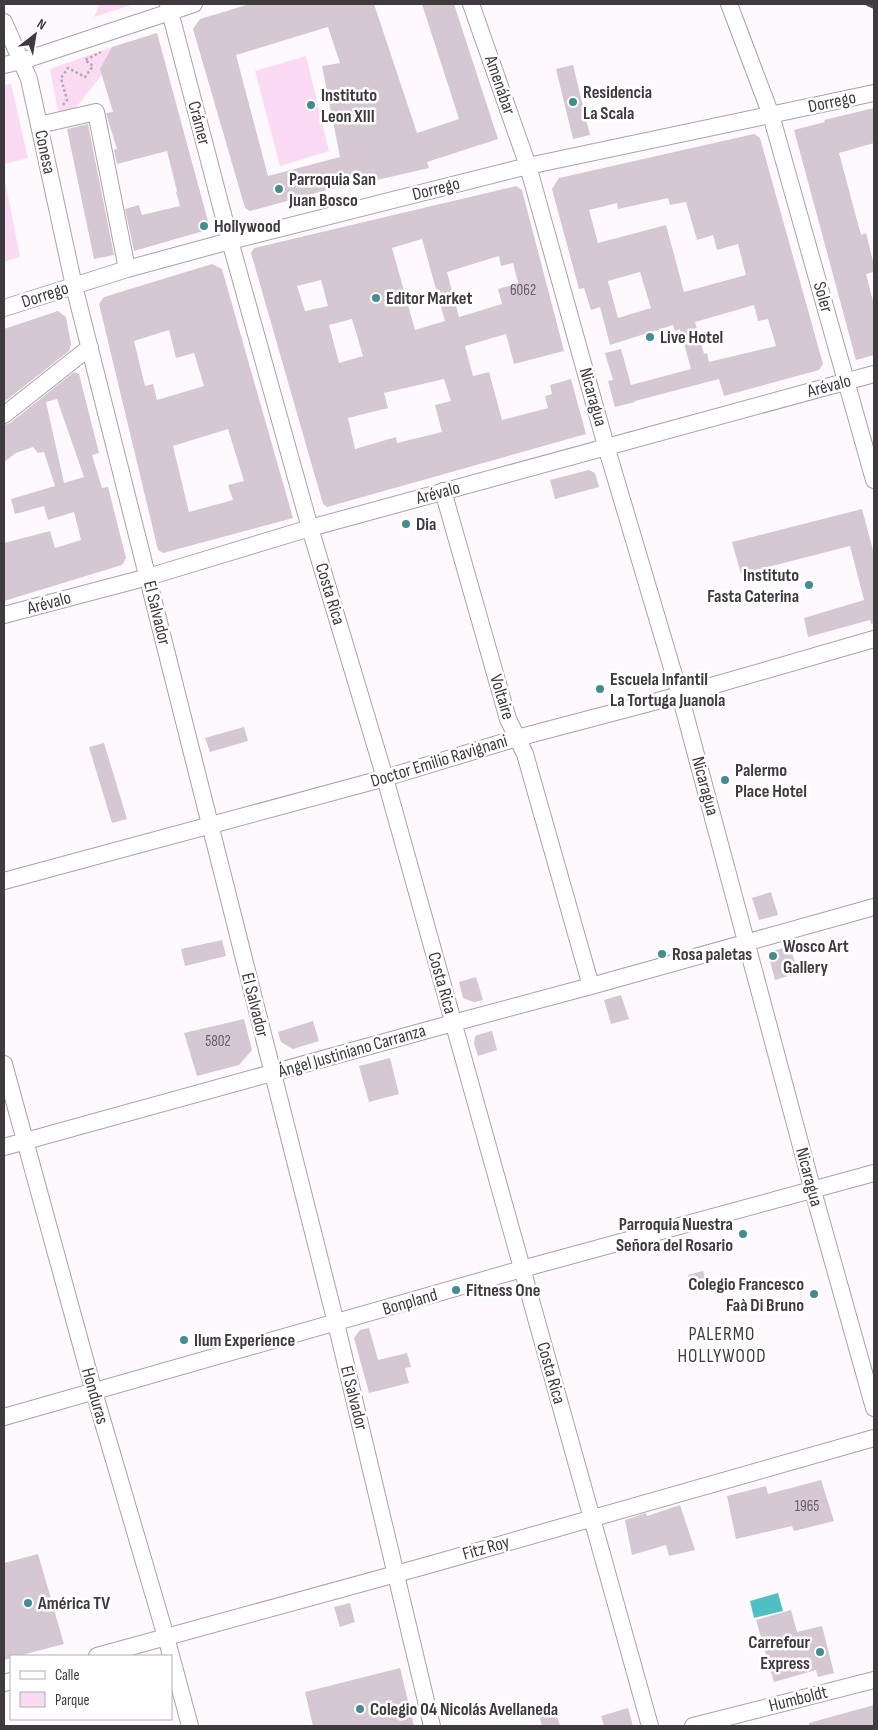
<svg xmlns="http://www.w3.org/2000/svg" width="878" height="1730" font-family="'Sofia Sans Condensed',sans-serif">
<rect width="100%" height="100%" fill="#fef9fd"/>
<path fill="#fbdbf4" d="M 100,4 L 134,4 L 94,17 Z
M 112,47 L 101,69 L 102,75 L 61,126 L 50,69 Z
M 306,56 L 329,151 L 280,166 L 255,71 Z
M 11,84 L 28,158 L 4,164 L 4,85 Z
M 4,176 L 20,257 L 4,262 Z"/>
<path fill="#4ec0c3" d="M 778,1593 L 783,1611 L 754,1618 L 750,1601 Z"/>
<path fill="#d5c8d2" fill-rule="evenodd" d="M 250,4 L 374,4 L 417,133 L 459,119 L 422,4 L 454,4 L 498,139 L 427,162 L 429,168 L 377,180 L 375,177 L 250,211 L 245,208 L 193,29 L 200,19 ZM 328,27 L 340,63 L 322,66 L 340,157 L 268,176 L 236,55 Z
M 157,33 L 209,225 L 207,230 L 134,251 L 125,209 L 139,205 L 142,215 L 180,206 L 176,192 L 177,191 L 167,151 L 117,164 L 114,150 L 117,149 L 106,113 L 113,112 L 100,69 L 112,47 Z
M 573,65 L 590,135 L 573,139 L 556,69 Z
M 874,108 L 874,143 L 839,153 L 861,235 L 866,233 L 874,265 L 874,272 L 866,274 L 874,305 L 874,355 L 856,360 L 794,130 L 825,122 L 824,120 Z
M 88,124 L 114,255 L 94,259 L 67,129 Z
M 754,134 L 760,138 L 823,364 L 819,370 L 724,396 L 719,379 L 635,401 L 635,402 L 615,407 L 608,381 L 613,380 L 605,353 L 621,349 L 631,385 L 691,369 L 680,329 L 675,331 L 673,325 L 610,345 L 600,307 L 591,310 L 584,288 L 579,289 L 552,189 L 559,178 ZM 668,198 L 670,205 L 686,202 L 697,240 L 713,235 L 717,250 L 738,244 L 746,275 L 684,292 L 666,225 L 598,243 L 589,210 L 617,203 L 618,209 ZM 640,272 L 651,308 L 618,318 L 608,281 ZM 754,305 L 758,321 L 768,319 L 776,346 L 709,362 L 707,353 L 704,354 L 695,322 Z
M 516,186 L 522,190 L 564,351 L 514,364 L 506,334 L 465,346 L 473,376 L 489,372 L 502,420 L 548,408 L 545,396 L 552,394 L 550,385 L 571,379 L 586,434 L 327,507 L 323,504 L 251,253 L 254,248 ZM 422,239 L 445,321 L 415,330 L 392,248 ZM 499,256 L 501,266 L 513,263 L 518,283 L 498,289 L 502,304 L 459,317 L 447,272 ZM 321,280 L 328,306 L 305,311 L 297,286 ZM 352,319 L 363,356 L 339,363 L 329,325 ZM 444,379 L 451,401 L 435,405 L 442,432 L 397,443 L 396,437 L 355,449 L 348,418 L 388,408 L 384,393 Z
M 212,264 L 222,269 L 293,518 L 163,553 L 158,550 L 99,304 L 104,297 ZM 169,330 L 176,358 L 194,353 L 204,386 L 157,400 L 153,384 L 145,386 L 134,341 ZM 228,429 L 244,481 L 228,485 L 233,500 L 189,512 L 173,446 Z
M 58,311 L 66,317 L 71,344 L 69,351 L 4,402 L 4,329 Z
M 74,372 L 79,374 L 99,453 L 92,455 L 102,488 L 108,487 L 126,558 L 122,565 L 4,601 L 4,543 L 50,531 L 55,548 L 81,540 L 74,512 L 48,520 L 44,506 L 15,514 L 11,499 L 55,486 L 44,452 L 38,453 L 33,447 L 16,453 L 4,462 L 4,425 L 10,423 ZM 57,399 L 84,477 L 64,483 L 46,402 Z
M 589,470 L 595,473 L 599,487 L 555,499 L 550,480 Z
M 862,509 L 874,554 L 874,623 L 871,624 L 870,620 L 808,637 L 804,618 L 864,600 L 850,546 L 741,574 L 732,542 Z
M 244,727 L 248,741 L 210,752 L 205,738 Z
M 104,743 L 127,819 L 112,823 L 89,747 Z
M 771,892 L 778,915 L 759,920 L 752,898 Z
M 222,940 L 226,956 L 185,966 L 181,949 Z
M 790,946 L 798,973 L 775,980 L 769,957 L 773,951 Z
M 476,977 L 483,1000 L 474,1002 L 463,998 L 459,982 Z
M 621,995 L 629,1019 L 611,1024 L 604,1000 Z
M 244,1019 L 252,1050 L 239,1065 L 197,1076 L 184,1033 Z
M 313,1021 L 319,1041 L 293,1049 L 281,1042 L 278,1032 Z
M 492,1031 L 497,1050 L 478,1056 L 474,1043 L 475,1037 L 477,1035 Z
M 390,1058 L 399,1094 L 369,1102 L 359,1066 Z
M 694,1239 L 697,1249 L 681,1253 L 679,1243 Z
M 703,1271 L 706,1281 L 691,1285 L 688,1275 Z
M 369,1328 L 378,1360 L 407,1353 L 411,1367 L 405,1368 L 409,1383 L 369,1393 L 354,1338 L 360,1330 Z
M 821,1480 L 834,1521 L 794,1531 L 792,1526 L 736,1539 L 727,1496 L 766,1486 L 768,1494 Z
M 680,1505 L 695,1550 L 669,1556 L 666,1545 L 632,1555 L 625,1520 L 646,1513 L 647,1516 Z
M 38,1554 L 64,1644 L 18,1656 L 11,1656 L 11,1658 L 4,1660 L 4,1563 Z
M 350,1603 L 355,1622 L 340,1627 L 334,1607 Z
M 791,1610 L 797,1632 L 822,1626 L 834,1673 L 818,1677 L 816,1670 L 774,1682 L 756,1620 Z
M 400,1668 L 414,1726 L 313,1726 L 305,1692 Z
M 553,1704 L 560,1726 L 542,1726 L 537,1709 Z
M 874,1705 L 874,1726 L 809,1726 L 809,1723 Z
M 628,1708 L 633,1726 L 604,1726 L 601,1716 Z"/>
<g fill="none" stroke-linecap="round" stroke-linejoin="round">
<defs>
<path id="minor" d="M 168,4 L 230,241 L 310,528 L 385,778 L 650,1726
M 471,4 L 528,166 L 606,446 L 680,695 L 813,1191 L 874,1408
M 729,4 L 771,115 L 874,480
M 4,22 L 29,79 L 74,286 L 336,1323 L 432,1726
M 4,65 L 22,61 L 194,4
M 39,125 L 96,112 L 127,269
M 4,308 L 127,269 L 230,241 L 528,166 L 874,93
M 4,415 L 90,347
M 443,491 L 508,719 L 525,754 L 591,986
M 4,615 L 148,577 L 310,528 L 874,374
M 4,881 L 385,778 L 517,738 L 680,695 L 874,639
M 4,1064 L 94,1392 L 166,1637 L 190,1726
M 4,1147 L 453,1023 L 591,986 L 874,907
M 4,1417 L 522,1269 L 874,1173
M 97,1656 L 425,1566 L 874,1438
M 4,1683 L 11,1681
M 693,1726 L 874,1680"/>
</defs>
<use href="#minor" stroke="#ada0aa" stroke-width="18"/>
<path stroke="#b0abaf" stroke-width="2.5" stroke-dasharray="2.5 2.5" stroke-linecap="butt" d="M 63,105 L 67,100 L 61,78 L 68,68 L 85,77 L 93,66 L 85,60 L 101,52"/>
<use href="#minor" stroke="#fff" stroke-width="16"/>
<path stroke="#534e52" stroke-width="4" stroke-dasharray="9 9" stroke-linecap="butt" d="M 867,4 L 874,7"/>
</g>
<g fill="#448c8e" stroke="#fff" stroke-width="2">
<circle cx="573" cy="102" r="5"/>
<circle cx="311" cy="105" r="5"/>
<circle cx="279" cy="189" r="5"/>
<circle cx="204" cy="226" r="5"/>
<circle cx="376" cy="298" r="5"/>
<circle cx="650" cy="337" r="5"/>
<circle cx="406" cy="524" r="5"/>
<circle cx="809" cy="585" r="5"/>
<circle cx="600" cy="689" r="5"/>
<circle cx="725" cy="780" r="5"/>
<circle cx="662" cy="954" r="5"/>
<circle cx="773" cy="956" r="5"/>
<circle cx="743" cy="1234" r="5"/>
<circle cx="456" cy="1290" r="5"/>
<circle cx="814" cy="1294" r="5"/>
<circle cx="184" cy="1340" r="5"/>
<circle cx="28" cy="1603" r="5"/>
<circle cx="820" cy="1652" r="5"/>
<circle cx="360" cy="1709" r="5"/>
</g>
<g text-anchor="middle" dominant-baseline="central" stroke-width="5" stroke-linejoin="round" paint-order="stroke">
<g font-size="15" fill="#645e63">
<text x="523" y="290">6062</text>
<text x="218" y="1041">5802</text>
<text x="807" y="1506">1965</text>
</g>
<g font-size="18" fill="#3f3a3e" stroke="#fff">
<text transform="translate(500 85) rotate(71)">Amenábar</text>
<text transform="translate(832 102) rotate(-12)">Dorrego</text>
<text transform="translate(199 123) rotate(75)">Crámer</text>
<text transform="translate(45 152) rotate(78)">Conesa</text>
<text transform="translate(436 189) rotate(-14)">Dorrego</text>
<text transform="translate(45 295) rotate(-18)">Dorrego</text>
<text transform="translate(823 297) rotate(74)">Soler</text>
<text transform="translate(829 386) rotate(-15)">Arévalo</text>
<text transform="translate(593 397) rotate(74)">Nicaragua</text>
<text transform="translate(438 493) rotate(-15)">Arévalo</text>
<text transform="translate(330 594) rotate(73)">Costa Rica</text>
<text transform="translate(49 603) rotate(-15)">Arévalo</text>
<text transform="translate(157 613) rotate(76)">El Salvador</text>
<text transform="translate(502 697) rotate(73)">Voltaire</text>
<text transform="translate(439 761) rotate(-17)">Doctor Emilio Ravignani</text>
<text transform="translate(705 786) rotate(75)">Nicaragua</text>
<text transform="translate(442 983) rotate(74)">Costa Rica</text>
<text transform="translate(255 1005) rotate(76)">El Salvador</text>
<text transform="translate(352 1051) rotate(-16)">Ángel Justiniano Carranza</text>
<text transform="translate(809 1177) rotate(75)">Nicaragua</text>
<text transform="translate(410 1302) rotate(-16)">Bonpland</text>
<text transform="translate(551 1373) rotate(74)">Costa Rica</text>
<text transform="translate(95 1396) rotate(74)">Honduras</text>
<text transform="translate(354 1398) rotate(76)">El Salvador</text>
<text transform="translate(486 1548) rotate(-16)">Fitz Roy</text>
<text transform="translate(798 1699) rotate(-14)">Humboldt</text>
</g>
<g font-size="18" font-weight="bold" fill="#3f3a3e" stroke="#fff" text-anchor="start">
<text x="583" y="92">Residencia<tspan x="583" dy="21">La Scala</tspan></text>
<text x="321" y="95">Instituto<tspan x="321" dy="21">Leon XIII</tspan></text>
<text x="289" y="179">Parroquia San<tspan x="289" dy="21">Juan Bosco</tspan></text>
<text x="214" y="226">Hollywood</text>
<text x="386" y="298">Editor Market</text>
<text x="660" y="337">Live Hotel</text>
<text x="416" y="524">Dia</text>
<text x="799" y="575" text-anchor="end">Instituto<tspan x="799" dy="21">Fasta Caterina</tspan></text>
<text x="610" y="679">Escuela Infantil<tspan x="610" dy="21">La Tortuga Juanola</tspan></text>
<text x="735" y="770">Palermo<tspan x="735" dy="21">Place Hotel</tspan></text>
<text x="783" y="946">Wosco Art<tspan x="783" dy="21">Gallery</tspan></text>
<text x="672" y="954">Rosa paletas</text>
<text x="733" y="1224" text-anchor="end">Parroquia Nuestra<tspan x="733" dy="21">Señora del Rosario</tspan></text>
<text x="804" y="1284" text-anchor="end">Colegio Francesco<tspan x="804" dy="21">Faà Di Bruno</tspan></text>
<text x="466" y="1290">Fitness One</text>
<text x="194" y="1340">Ilum Experience</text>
<text x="38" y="1603">América TV</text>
<text x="810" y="1642" text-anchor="end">Carrefour<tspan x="810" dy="21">Express</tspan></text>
<text x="370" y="1709">Colegio 04 Nicolás Avellaneda</text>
</g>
<g font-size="19" letter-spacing="1" fill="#3f3a3e" stroke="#fff">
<text x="722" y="1334">PALERMO<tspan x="722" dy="22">HOLLYWOOD</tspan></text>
</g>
</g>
<rect width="878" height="1730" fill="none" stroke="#3f3a3e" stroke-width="10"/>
<rect x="10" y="1655" width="162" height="65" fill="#ffffff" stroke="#b2b0b2"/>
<rect x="20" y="1671" width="25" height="8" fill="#ffffff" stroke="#b2b0b2"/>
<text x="55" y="1680" font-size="15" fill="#3f3a3e">Calle</text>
<rect x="20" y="1692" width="25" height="15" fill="#fbdbf4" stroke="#b2b0b2"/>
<text x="55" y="1705" font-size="15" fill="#3f3a3e">Parque</text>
<g transform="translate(35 35) rotate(31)" stroke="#ffffff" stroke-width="4" paint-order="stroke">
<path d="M0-4L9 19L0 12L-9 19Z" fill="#3f3a3e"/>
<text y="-8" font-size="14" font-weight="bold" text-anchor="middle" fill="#3f3a3e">N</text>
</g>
</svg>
